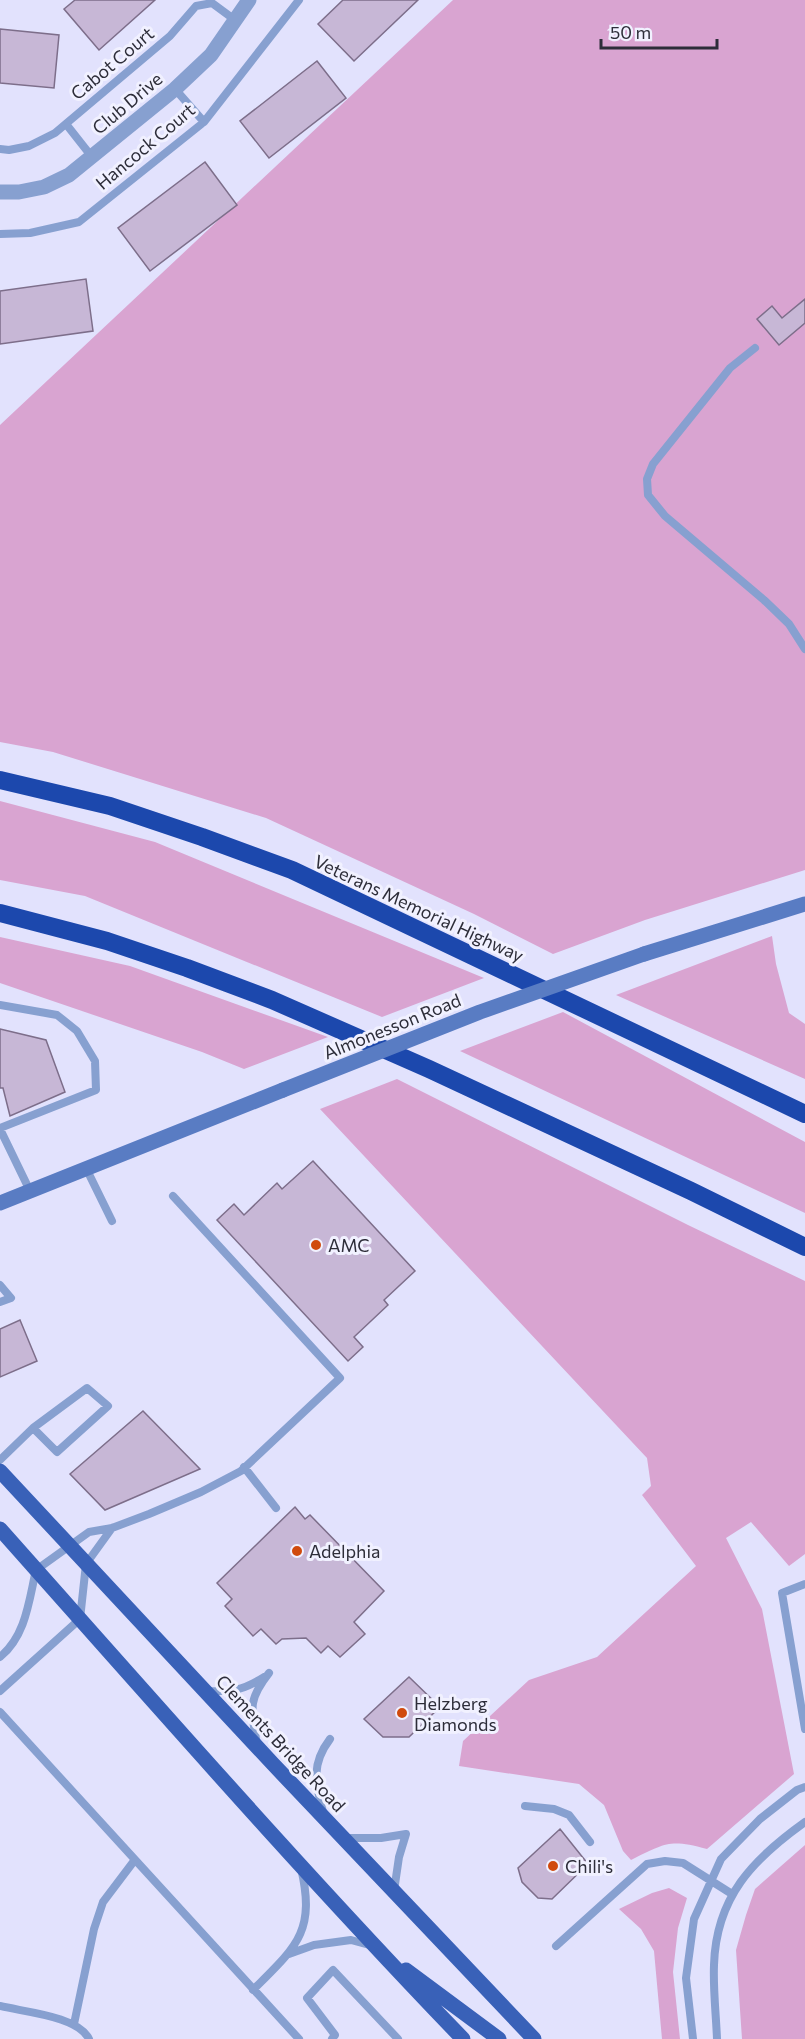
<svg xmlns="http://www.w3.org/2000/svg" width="805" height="2039" font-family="Commissioner,sans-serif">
<rect width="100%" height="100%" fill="#e2e2fd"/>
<path fill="#d9a4d1" d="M 453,0 L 805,0 L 805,870 L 645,920 L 553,954 L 474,914 L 266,818 L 53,752 L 0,742 L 0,425 Z
M 0,801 L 155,842 L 484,978 L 382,1017 L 85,896 L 0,880 Z
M 772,936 L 776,964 L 789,1013 L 805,1024 L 805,1079 L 616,995 Z
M 0,937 L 130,966 L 328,1037 L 244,1069 L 202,1052 L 0,983 Z
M 563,1012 L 805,1142 L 805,1213 L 460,1051 Z
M 397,1079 L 688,1225 L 805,1281 L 805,1554 L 789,1566 L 751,1522 L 726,1538 L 762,1609 L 794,1774 L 707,1849 C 669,1839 666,1843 631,1860 L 623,1851 L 604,1805 L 579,1784 L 459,1766 L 463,1741 L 529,1680 L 597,1657 L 696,1566 L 642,1495 L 651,1486 L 647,1458 L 320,1109 Z
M 805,1845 L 805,2039 L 742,2039 L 736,1950 L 746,1915 L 755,1889 Z
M 669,1888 L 687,1898 L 678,1928 L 673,1972 L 680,2039 L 662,2039 L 654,1951 L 641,1929 L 619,1909 L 652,1893 Z"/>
<path fill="#c7b7d6" stroke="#7d6e8a" stroke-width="1.5" d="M 75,0 L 155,0 L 99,50 L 64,9 Z
M 343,0 L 418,0 L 354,61 L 318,24 Z
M 0,29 L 59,35 L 54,88 L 0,83 Z
M 317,61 L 346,98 L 269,158 L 240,121 Z
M 205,162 L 237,205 L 150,271 L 118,228 Z
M 86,279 L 93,331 L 0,344 L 0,291 Z
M 805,299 L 805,323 L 779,345 L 757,319 L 772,306 L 782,318 Z
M 0,1029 L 46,1040 L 65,1092 L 10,1116 L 3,1088 L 0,1088 Z
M 313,1161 L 415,1271 L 384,1300 L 388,1305 L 354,1337 L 363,1347 L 348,1361 L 217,1220 L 234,1204 L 244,1215 L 277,1183 L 282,1189 Z
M 20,1320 L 37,1361 L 0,1377 L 0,1329 Z
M 143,1411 L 200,1469 L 105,1510 L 70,1474 Z
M 295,1507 L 305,1519 L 310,1515 L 384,1591 L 354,1622 L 365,1634 L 340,1657 L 328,1646 L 321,1653 L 306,1638 L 282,1639 L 276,1644 L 261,1629 L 253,1636 L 225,1606 L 232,1599 L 217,1583 Z
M 409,1677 L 440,1707 L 409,1737 L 383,1737 L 364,1719 Z
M 560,1829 L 588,1864 L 552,1899 L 538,1898 L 522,1882 L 518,1868 Z"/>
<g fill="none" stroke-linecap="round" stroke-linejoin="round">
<path stroke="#87a0d0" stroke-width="8" d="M 175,89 L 204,122
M 66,124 L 92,157
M 0,149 L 9,150 L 29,146 L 55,133 L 170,36 L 196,6 L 212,3 L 235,20
M 0,234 L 30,233 L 79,222 L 204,122 L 299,0
M 755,348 L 730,368 L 653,464 L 647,479 L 648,495 L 665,516 L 764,600 L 789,624 L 805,649
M 0,1005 L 57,1015 L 77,1031 L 95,1061 L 96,1090 L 0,1128
M 0,1129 L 30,1191
M 86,1168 L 112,1221
M 0,1285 L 11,1298 L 0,1302
M 0,1460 L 33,1428 L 87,1388 L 108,1406 L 57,1452 L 33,1428
M 244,1467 L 276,1508
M 805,1584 L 782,1593 L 805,1729
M 0,1657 C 26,1636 29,1600 36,1570 L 89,1532 L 112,1528 L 149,1514 L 201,1492 L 241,1471 L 340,1378 L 173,1196
M 0,1691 L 80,1619 L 86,1564 L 112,1528
M 205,1691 C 231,1692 242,1691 264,1677
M 0,1712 L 299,2039
M 257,1745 C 252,1711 246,1702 269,1673
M 525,1806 L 554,1809 L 569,1815 L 590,1842
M 323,1812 C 315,1783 311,1764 330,1739
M 344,1838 L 381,1838 L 406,1834 L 399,1857 L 394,1891
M 556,1946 L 647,1864 L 665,1861 L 683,1863 L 732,1894
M 289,1954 L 314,1945 L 351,1940 L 373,1946
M 253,1990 C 296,1947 316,1932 301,1868
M 0,2006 C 24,2012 78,2016 89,2039
M 74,2024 L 94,1929 L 103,1902 L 134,1861
M 332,2039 L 335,2035 L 307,1998 L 333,1970 L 398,2039
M 693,2039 L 686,1978 L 694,1919 L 721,1859 L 760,1819 L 797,1790 L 805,1787
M 717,2039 C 716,2014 713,1989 714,1965 C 716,1897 753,1859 805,1822"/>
<path stroke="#87a0d0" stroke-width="15" d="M 0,192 L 19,192 L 44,187 L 69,175 L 175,89 L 211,55 L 249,0"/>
<path stroke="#597cc3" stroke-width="15" d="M 644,954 L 805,904
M 0,1203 L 283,1090"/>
<path stroke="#3961b8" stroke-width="15" d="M 0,1471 L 273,1764 L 534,2039
M 0,1529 C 153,1701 304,1874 463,2039
M 406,1970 L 499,2039"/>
<path stroke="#1c48ad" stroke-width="18" d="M 0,780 L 110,806 L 202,837 L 292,870 L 805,1114
M 0,913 L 107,941 L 187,968 L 272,1000 L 429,1069 L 691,1191 L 805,1247"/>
<path stroke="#597cc3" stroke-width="15" d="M 283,1090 L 480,1012 L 644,954"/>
</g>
<g fill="#d04a0d" stroke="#f1f1ff" stroke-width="2">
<circle cx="316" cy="1245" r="6"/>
<circle cx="297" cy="1551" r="6"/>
<circle cx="402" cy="1713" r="6"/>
<circle cx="553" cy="1866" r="6"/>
</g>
<g text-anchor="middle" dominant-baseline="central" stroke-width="6" stroke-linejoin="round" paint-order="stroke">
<g font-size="18" fill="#2d2d39" stroke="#f1f1ff">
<text transform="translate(112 63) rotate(-40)">Cabot Court</text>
<text transform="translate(127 103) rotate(-40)">Club Drive</text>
<text transform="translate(145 146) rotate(-40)">Hancock Court</text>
<text transform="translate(419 908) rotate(25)">Veterans Memorial Highway</text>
<text transform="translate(392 1026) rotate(-22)">Almonesson Road</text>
<text transform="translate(281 1743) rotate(47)">Clements Bridge Road</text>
</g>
<g font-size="18" fill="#2d2d39" stroke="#f1f1ff" text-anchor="start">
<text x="328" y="1245">AMC</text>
<text x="309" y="1551">Adelphia</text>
<text x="414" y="1703">Helzberg<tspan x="414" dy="21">Diamonds</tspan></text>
<text x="565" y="1866">Chili's</text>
</g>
</g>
<path d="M601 39v9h116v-9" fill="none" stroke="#2d2d39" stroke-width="3"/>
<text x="610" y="39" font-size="18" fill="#2d2d39" stroke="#f1f1ff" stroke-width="4.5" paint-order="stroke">50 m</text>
</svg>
